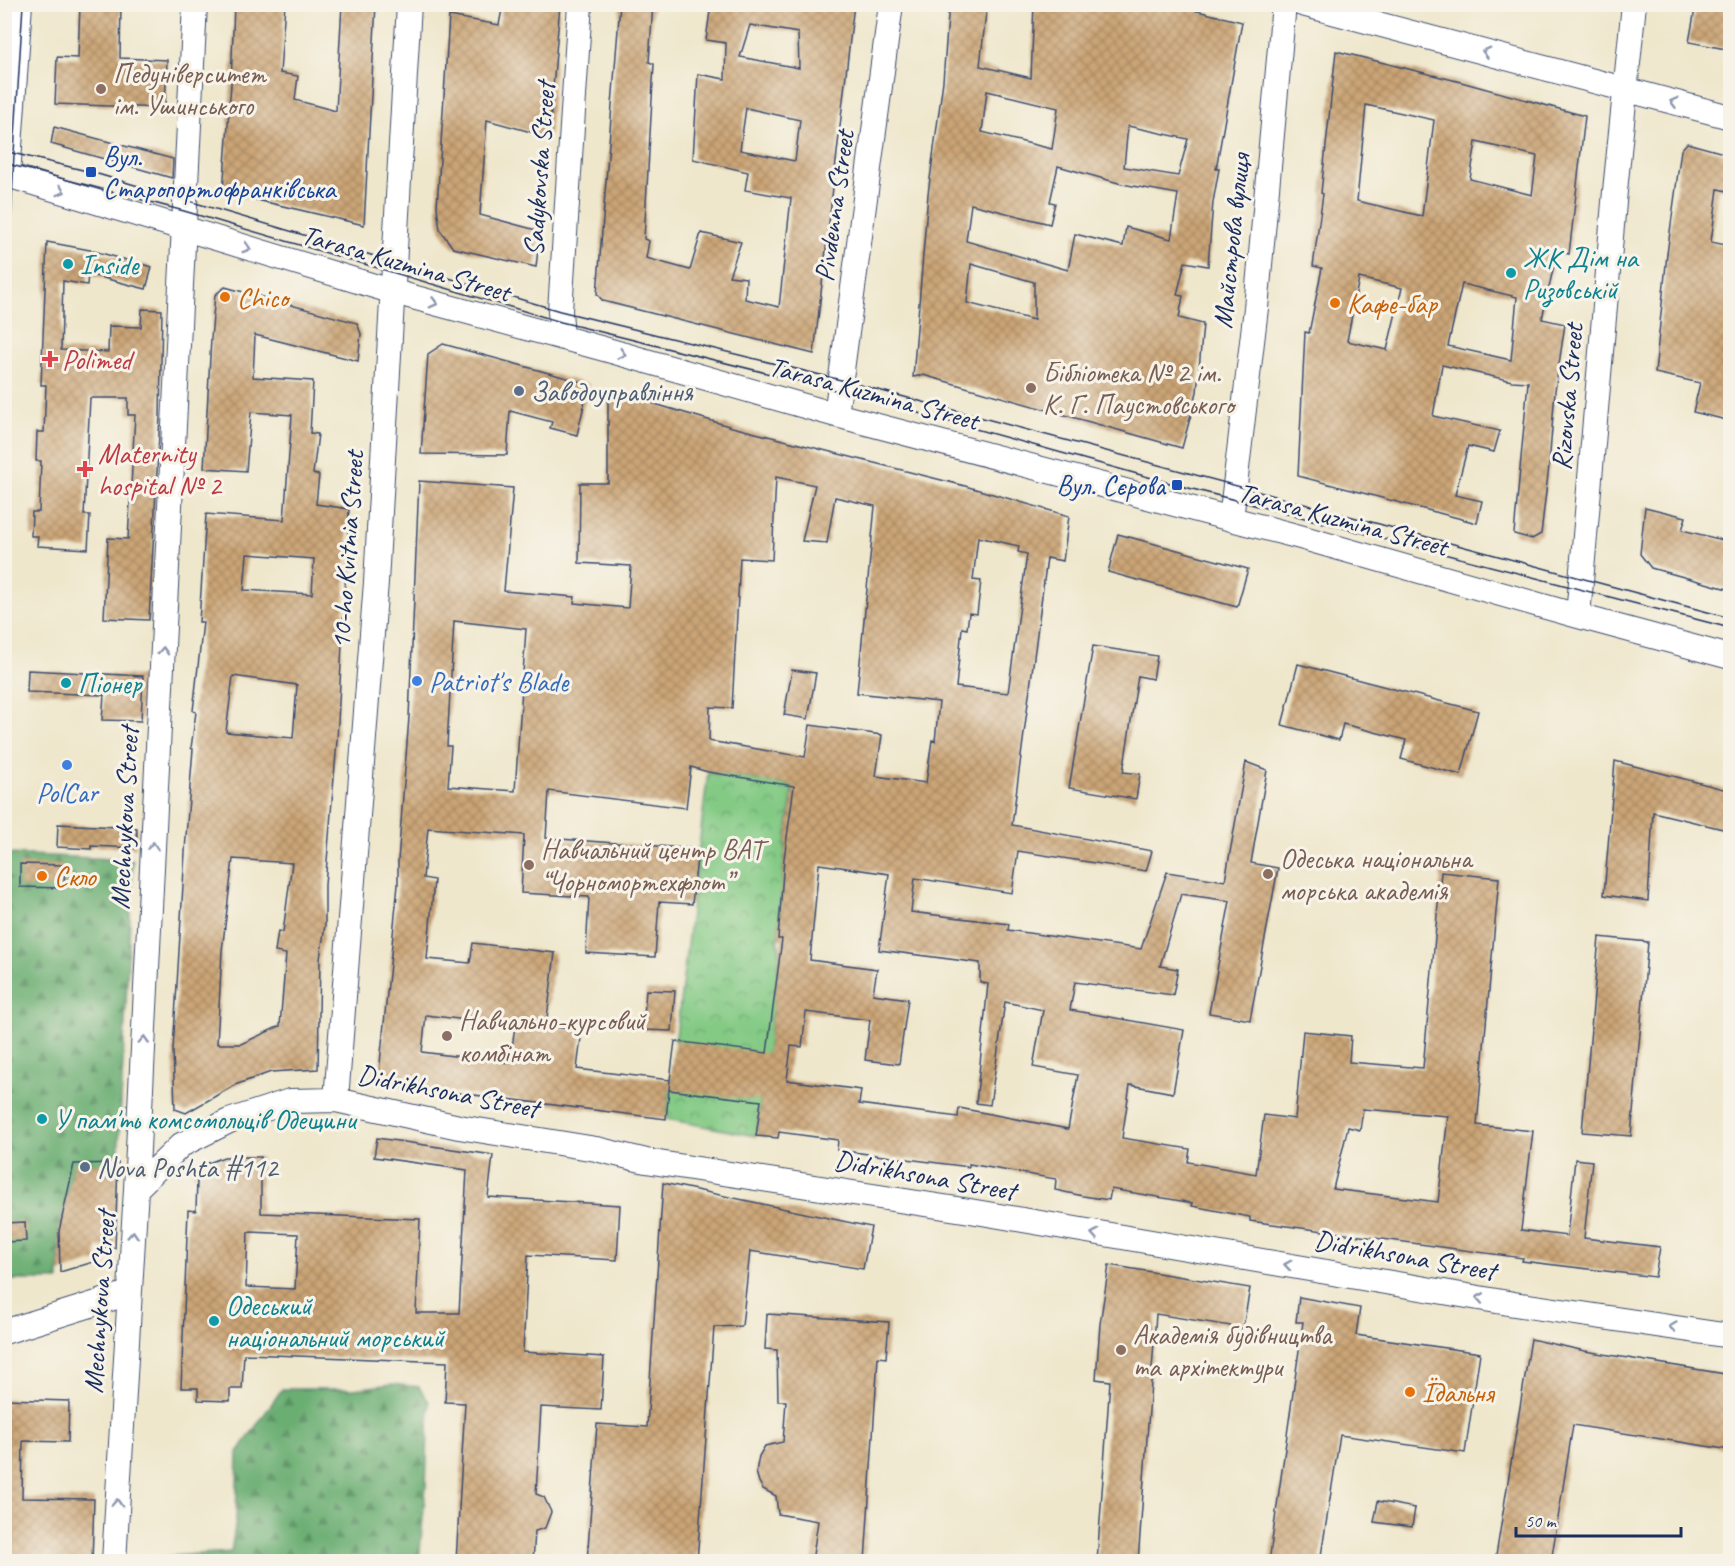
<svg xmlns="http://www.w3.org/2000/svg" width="1735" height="1566" font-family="Caveat,sans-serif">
<defs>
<pattern id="forest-firs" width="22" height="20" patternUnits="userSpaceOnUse" patternTransform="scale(1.5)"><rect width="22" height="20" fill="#6bae72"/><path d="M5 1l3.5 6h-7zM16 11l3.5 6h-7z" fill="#578e61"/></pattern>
<pattern id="park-crowns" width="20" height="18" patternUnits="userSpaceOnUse" patternTransform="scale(1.5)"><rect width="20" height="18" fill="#84ca85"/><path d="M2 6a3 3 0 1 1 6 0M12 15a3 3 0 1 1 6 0" fill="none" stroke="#6ba470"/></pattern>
<pattern id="building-cross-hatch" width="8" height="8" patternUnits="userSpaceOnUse" patternTransform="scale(1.5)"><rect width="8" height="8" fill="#cca576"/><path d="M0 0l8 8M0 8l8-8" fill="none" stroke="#a58764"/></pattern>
</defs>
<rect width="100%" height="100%" fill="#f7f3e8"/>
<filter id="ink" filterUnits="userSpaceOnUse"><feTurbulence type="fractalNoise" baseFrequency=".0167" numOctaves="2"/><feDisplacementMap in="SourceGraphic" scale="12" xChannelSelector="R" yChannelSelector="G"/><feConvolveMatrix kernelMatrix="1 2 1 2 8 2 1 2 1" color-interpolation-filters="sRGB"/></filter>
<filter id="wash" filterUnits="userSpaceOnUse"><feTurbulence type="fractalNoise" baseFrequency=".008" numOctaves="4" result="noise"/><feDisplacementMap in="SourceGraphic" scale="24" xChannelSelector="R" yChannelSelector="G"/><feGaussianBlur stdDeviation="1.35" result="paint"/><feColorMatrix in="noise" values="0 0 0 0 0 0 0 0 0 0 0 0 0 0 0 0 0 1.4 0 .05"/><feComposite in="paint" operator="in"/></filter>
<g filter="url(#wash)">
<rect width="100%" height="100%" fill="#efe7cc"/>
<path fill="url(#forest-firs)" stroke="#436e68" stroke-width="1.5" d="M 7,854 L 133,860 L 118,1163 L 74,1165 L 59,1231 L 59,1280 L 5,1280 L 4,909 Z
M 392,1384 L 419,1387 L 429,1402 L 426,1486 L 419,1561 L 163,1561 L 168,1556 L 231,1552 L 236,1520 L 238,1452 L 282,1389 L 354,1389 Z"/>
<path fill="url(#park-crowns)" stroke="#507c72" stroke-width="1.5" d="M 708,772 L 793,786 L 784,859 L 778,939 L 780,956 L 756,1136 L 666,1119 Z"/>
<g id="blocks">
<path fill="url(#building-cross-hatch)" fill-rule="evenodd" d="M 80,4 L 121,4 L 120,58 L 167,60 L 165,108 L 55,104 L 57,57 L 78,58 Z
M 234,4 L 285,4 L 280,73 L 298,76 L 295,100 L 336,111 L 342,4 L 376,4 L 364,225 L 223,192 L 231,84 Z
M 503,4 L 560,4 L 549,137 L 487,120 L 480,215 L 540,231 L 536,267 L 453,248 L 440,230 L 437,207 L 449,16 L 499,25 Z
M 620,4 L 653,4 L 649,62 L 654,64 L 644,239 L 649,241 L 646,258 L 690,270 L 701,233 L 741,242 L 729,276 L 746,278 L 745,299 L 779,307 L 791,198 L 745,190 L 748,172 L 693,159 L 698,74 L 725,79 L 726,43 L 706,40 L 711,4 L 854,4 L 814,354 L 603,301 L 597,294 ZM 750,25 L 798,33 L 799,68 L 740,57 ZM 746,108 L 800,120 L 795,161 L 740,150 Z
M 949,4 L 987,4 L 980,66 L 1031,78 L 1034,4 L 1169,4 L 1242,22 L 1216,169 L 1219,169 L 1213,202 L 1208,266 L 1185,262 L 1177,295 L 1183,296 L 1179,318 L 1203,324 L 1197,392 L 1182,448 L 923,375 L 913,377 L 928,194 L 943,81 ZM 987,91 L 1058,108 L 1052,149 L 982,132 ZM 1128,126 L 1188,139 L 1178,176 L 1124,167 ZM 1058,166 L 1122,184 L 1178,194 L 1171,239 L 1126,227 L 1123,246 L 1075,234 L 1068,270 L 966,241 L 971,204 L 1050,224 L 1055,203 L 1050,202 ZM 971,264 L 1034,282 L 1034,320 L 967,303 Z
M 1696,4 L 1731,4 L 1731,50 L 1689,42 Z
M 1336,51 L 1461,82 L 1585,116 L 1569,254 L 1557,251 L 1542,319 L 1565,324 L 1555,391 L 1549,466 L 1541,534 L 1532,539 L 1514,534 L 1528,382 L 1512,381 L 1442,365 L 1433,416 L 1500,431 L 1494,452 L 1468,446 L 1455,495 L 1482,501 L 1477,523 L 1298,476 L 1305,332 L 1309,333 L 1322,268 L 1313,266 L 1323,194 L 1321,193 ZM 1366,105 L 1434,120 L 1422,216 L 1357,201 ZM 1476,142 L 1537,156 L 1532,195 L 1470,179 ZM 1359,278 L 1402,288 L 1387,350 L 1347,341 ZM 1462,284 L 1517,297 L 1511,360 L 1448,346 Z
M 54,127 L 173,159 L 172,178 L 51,144 Z
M 1687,143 L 1731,155 L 1731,192 L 1718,189 L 1711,242 L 1731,246 L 1731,421 L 1693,412 L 1700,383 L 1655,373 L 1667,254 L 1681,150 Z
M 47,242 L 90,250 L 152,267 L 146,289 L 88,274 L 87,285 L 63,281 L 61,350 L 108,352 L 109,326 L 141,327 L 142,309 L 162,310 L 160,416 L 149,620 L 104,618 L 108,538 L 128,539 L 135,415 L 128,415 L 128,398 L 90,398 L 84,515 L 90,515 L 88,549 L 37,546 L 38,536 L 31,536 L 32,512 L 39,512 L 41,461 L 36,461 L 37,432 L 44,432 L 46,385 L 41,385 Z
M 225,287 L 357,323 L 361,334 L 358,361 L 255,335 L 253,377 L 313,381 L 310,433 L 318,434 L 313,474 L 319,475 L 316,504 L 349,509 L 337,741 L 325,885 L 325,925 L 320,959 L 318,1069 L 271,1072 L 235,1085 L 186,1113 L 175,1109 L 173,1050 L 186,836 L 193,749 L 191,748 L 196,712 L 193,711 L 203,622 L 199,622 L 206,514 L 284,520 L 292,415 L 251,412 L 246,471 L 204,468 L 211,338 L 215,295 ZM 247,554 L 314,559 L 312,594 L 244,590 ZM 233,676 L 297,685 L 293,738 L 226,732 ZM 233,859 L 292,863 L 283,932 L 278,931 L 275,952 L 286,954 L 280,1026 L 241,1044 L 217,1044 L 222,951 Z
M 443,344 L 589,384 L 577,435 L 550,428 L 552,422 L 510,411 L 507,455 L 421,454 L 428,354 Z
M 608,390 L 732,427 L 965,486 L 1069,516 L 1063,561 L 1047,558 L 1012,825 L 1152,851 L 1146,871 L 1018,851 L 1012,893 L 915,878 L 911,912 L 1009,924 L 1008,930 L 1141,949 L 1167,872 L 1225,881 L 1246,762 L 1267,770 L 1251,863 L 1278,868 L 1250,1020 L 1209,1013 L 1230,901 L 1181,894 L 1160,966 L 1178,969 L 1173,995 L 1075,982 L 1070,1010 L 1184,1030 L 1173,1093 L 1130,1085 L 1122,1138 L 1190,1149 L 1188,1162 L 1256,1174 L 1264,1115 L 1295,1119 L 1303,1031 L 1351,1036 L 1349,1062 L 1423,1068 L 1441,872 L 1499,878 L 1477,1125 L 1533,1131 L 1521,1230 L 1567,1236 L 1575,1159 L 1592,1161 L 1584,1238 L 1660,1247 L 1655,1277 L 1522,1261 L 1523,1258 L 1250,1221 L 1250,1217 L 1192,1206 L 1193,1203 L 1111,1189 L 1109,1200 L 1083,1196 L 1055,1190 L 1056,1179 L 969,1164 L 969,1167 L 837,1150 L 838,1140 L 779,1132 L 778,1138 L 756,1136 L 761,1101 L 669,1090 L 670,1080 L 666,1119 L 378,1083 L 398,885 L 398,861 L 409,717 L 419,481 L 513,488 L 504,591 L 575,597 L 574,603 L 628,608 L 631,566 L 579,563 L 580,483 L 608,483 ZM 776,477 L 815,485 L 802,541 L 827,543 L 835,497 L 875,506 L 857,693 L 939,702 L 935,741 L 932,740 L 926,783 L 876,776 L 882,735 L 810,725 L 805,757 L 709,741 L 710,707 L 732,708 L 740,558 L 772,560 ZM 978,537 L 1019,546 L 1018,552 L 1027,554 L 1008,693 L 956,687 L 962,628 L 967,629 L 969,613 L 977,614 L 981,581 L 973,580 ZM 454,621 L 526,629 L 515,791 L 448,786 L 451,746 L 447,746 ZM 691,767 L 708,772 L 794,786 L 784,859 L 778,939 L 782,939 L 767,1053 L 675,1041 L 670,1080 L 577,1069 L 582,1030 L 546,1026 L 555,953 L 473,943 L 470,963 L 427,959 L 434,880 L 423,878 L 428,828 L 524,835 L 521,893 L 589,897 L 586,953 L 655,957 L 659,902 L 692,904 L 698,849 L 546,838 L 549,791 L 686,808 ZM 819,864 L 889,874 L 879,950 L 980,963 L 980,982 L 988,984 L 976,1103 L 990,1105 L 1005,1002 L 1043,1010 L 1033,1067 L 1078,1075 L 1068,1129 L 959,1108 L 958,1117 L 859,1104 L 861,1090 L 787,1080 L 791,1046 L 802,1047 L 806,1012 L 870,1020 L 865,1060 L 899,1064 L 908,999 L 873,994 L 877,969 L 810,960 ZM 426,1015 L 515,1026 L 510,1063 L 422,1052 ZM 1363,1109 L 1448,1116 L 1438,1202 L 1333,1189 L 1348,1127 L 1360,1130 Z
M 1645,507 L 1686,517 L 1682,530 L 1731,542 L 1731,590 L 1651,568 L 1640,554 Z
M 1118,534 L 1248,569 L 1237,607 L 1108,572 Z
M 1093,646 L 1157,656 L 1153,679 L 1138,676 L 1123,772 L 1140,774 L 1136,799 L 1069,788 Z
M 1298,664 L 1478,711 L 1461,775 L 1401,759 L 1406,740 L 1343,724 L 1339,740 L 1282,725 Z
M 28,670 L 143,676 L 141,721 L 102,720 L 104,695 L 27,692 Z
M 792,670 L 816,673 L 808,719 L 784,715 Z
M 1615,761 L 1731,791 L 1731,831 L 1653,812 L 1648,901 L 1604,895 Z
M 58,824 L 137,828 L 136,848 L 91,846 L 91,849 L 57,847 Z
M 20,864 L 65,865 L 64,888 L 20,887 Z
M 1599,937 L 1648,942 L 1631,1136 L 1582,1132 Z
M 646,990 L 675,991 L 672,1031 L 643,1030 Z
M 377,1138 L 493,1155 L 488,1197 L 620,1205 L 617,1260 L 528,1255 L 523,1352 L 604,1357 L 601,1410 L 541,1407 L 536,1494 L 544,1497 L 551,1512 L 545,1528 L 535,1531 L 533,1562 L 456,1562 L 465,1403 L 445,1402 L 447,1362 L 244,1354 L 242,1389 L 230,1389 L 230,1401 L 198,1400 L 198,1388 L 181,1388 L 188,1210 L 196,1211 L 197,1180 L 190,1170 L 224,1157 L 261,1157 L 261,1213 L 420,1219 L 416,1313 L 459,1313 L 467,1170 L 374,1157 ZM 248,1232 L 298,1234 L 295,1289 L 246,1287 Z
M 118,1163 L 115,1248 L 97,1247 L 97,1261 L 60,1272 L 59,1231 L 74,1164 Z
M 663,1183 L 871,1227 L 863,1269 L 750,1251 L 742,1326 L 714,1327 L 697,1562 L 587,1562 L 597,1424 L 647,1427 Z
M 25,1222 L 26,1241 L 4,1242 L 4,1223 Z
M 1109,1265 L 1250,1288 L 1243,1328 L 1156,1314 L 1138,1562 L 1097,1562 L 1110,1381 L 1096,1379 L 1100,1324 Z
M 1299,1297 L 1360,1308 L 1356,1335 L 1480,1353 L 1465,1453 L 1340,1435 L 1320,1562 L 1269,1562 L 1303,1322 L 1296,1322 Z
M 767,1314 L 889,1322 L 886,1358 L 878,1357 L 865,1562 L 812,1562 L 818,1521 L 778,1514 L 776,1496 L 763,1489 L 759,1482 L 756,1472 L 759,1456 L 765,1446 L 783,1442 L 786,1401 L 778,1401 L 777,1350 L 765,1349 Z
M 1531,1339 L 1585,1351 L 1731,1375 L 1731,1450 L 1573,1425 L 1551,1562 L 1495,1562 Z
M 4,1399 L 69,1401 L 68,1442 L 23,1441 L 22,1498 L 94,1499 L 92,1562 L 4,1562 Z
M 1378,1501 L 1415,1508 L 1412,1527 L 1374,1522 Z"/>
</g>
</g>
<g filter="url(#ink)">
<use href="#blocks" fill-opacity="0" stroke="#3b4b6e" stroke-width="1.5"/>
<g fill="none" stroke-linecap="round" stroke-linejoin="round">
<defs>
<path id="minor" d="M 1302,4 L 1730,117
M 4,174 L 394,292 L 604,349 L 836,415 L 1300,537 L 1578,616 L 1730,657
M 562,338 L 560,311 L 580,4
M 836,415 L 891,4
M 1231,519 L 1256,308 L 1284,4
M 1578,616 L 1615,191 L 1634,4
M 336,1100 L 376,582 L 409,4
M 136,1189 L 181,1145 L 229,1121 L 290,1101 L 336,1100 L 459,1127 L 596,1149 L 646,1161 L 970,1211 L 1514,1304 L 1730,1336
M 4,1332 L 129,1293
M 114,1562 L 136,1189 L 195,4"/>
<path id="major" d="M 4,175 L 16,4"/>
</defs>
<use href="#minor" stroke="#3b4b6e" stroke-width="26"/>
<use href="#major" stroke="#3b4b6e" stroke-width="34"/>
<use href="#minor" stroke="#fff" stroke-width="24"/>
<use href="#major" stroke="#fff" stroke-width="32"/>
<path stroke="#1b2f5e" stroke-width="1.5" d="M 4,37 L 7,4
M 4,151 L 91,172 L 560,311 L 841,380 L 1730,618
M 4,163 L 184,211 L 561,322 L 839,391 L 1177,485 L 1730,628
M 4,391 L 14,153 L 23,4"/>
</g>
<defs><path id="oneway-chevron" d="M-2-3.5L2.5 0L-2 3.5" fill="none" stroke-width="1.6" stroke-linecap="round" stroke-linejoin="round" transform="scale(1.5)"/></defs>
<g stroke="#8d97ae">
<use href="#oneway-chevron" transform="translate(1486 52) rotate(-165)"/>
<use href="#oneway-chevron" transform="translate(1674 102) rotate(-165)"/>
<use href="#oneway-chevron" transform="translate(61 191) rotate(17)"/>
<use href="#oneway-chevron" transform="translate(247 248) rotate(17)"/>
<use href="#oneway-chevron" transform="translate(434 303) rotate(15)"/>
<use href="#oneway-chevron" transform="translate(622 354) rotate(16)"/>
<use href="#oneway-chevron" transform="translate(163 651) rotate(-87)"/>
<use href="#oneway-chevron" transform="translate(153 846) rotate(-87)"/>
<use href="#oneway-chevron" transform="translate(144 1040) rotate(-87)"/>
<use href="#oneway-chevron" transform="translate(1095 1234) rotate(-170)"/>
<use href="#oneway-chevron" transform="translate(133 1235) rotate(-86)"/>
<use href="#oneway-chevron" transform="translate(1288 1265) rotate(-171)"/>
<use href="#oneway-chevron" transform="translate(1480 1298) rotate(-170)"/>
<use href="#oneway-chevron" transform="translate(1673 1327) rotate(-172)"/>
<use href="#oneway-chevron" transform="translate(117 1503) rotate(-87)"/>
</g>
</g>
<g fill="#8d6e63" stroke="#f7f3e8" stroke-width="2">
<circle cx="101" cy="89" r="6"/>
<circle cx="1031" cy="388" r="6"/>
<circle cx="529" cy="865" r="6"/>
<circle cx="1268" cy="874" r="6"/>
<circle cx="447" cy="1036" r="6"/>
<circle cx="1121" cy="1350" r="6"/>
</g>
<g fill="#1a4fb4" stroke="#f7f3e8" stroke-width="2">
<rect x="85" y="166" width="12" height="12" rx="3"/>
<rect x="1171" y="479" width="12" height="12" rx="3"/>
</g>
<g fill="#0f9aa8" stroke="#f7f3e8" stroke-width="2">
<circle cx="68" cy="264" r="6"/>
<circle cx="1511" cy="273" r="6"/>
<circle cx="66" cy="683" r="6"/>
<circle cx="42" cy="1119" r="6"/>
<circle cx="214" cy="1321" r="6"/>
</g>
<g fill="#e8710a" stroke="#f7f3e8" stroke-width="2">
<circle cx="225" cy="297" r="6"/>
<circle cx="1335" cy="303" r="6"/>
<circle cx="42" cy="876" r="6"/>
<circle cx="1410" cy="1392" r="6"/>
</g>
<g fill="#e0444e" stroke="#f7f3e8" stroke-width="2">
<path d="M47 350h6v6h6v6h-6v6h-6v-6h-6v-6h6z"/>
<path d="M82 460h6v6h6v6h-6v6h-6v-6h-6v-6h6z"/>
</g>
<g fill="#5c6f8a" stroke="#f7f3e8" stroke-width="2">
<circle cx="519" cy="391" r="6"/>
<circle cx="85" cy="1167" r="6"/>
</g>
<g fill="#3f7fe0" stroke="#f7f3e8" stroke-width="2">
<circle cx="417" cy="681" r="6"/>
<circle cx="67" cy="765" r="6"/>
</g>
<g text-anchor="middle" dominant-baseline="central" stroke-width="6" stroke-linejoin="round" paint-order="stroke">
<g font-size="28" fill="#785e54" stroke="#f7f3e8" text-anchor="start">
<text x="113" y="73">Педуніверситет<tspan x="113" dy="32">ім. Ушинського</tspan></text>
<text x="1043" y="372">Бібліотека № 2 ім.<tspan x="1043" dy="32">К. Г. Паустовського</tspan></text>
<text x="541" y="849">Навчальний центр ВАТ<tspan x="541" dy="32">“Чорномортехфлот”</tspan></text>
<text x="1280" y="858">Одеська національна<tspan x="1280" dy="32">морська академія</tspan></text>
<text x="459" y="1020">Навчально-курсовий<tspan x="459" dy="32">комбінат</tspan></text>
<text x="1133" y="1334">Академія будівництва<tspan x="1133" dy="32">та архітектури</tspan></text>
</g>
<g font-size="28" fill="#164399" stroke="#f7f3e8" text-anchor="start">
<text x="103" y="156">Вул.<tspan x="103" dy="32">Старопортофранківська</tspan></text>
<text x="1165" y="485" text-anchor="end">Вул. Сєрова</text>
</g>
<g font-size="28" fill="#1b2f5e" stroke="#f7f3e8">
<text transform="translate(539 169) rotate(-86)">Sadykovska Street</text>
<text transform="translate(834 206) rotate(-82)">Pivdenna Street</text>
<text transform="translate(1231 241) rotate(-84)">Майстрова вулиця</text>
<text transform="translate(406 263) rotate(16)">Tarasa Kuzmina Street</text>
<text transform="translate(874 393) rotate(15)">Tarasa Kuzmina Street</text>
<text transform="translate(1567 397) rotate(-85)">Rizovska Street</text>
<text transform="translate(1343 519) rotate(15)">Tarasa Kuzmina Street</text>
<text transform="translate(347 550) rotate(-86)">10-ho Kvitnia Street</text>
<text transform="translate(124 818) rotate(-87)">Mechnykova Street</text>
<text transform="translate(448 1091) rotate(11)">Didrikhsona Street</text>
<text transform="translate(925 1175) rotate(10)">Didrikhsona Street</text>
<text transform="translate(1405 1255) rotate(10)">Didrikhsona Street</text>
<text transform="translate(99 1302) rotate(-86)">Mechnykova Street</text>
</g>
<g font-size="28" fill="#0d838f" stroke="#f7f3e8" text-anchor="start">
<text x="1523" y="257">ЖК Дім на<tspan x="1523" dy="32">Ризовській</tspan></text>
<text x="80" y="264">Inside</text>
<text x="78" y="683">Піонер</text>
<text x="54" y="1119">У пам'ть комсомольців Одещини</text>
<text x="226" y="1305">Одеський<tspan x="226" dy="32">національний морський</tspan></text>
</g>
<g font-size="28" fill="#c56008" stroke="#f7f3e8" text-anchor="start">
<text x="237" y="297">Chico</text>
<text x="1347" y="303">Кафе-бар</text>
<text x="54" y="876">Скло</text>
<text x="1422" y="1392">Їдальня</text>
</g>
<g font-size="28" fill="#be3a42" stroke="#f7f3e8" text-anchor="start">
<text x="62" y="359">Polimed</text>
<text x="98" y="453">Maternity<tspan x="98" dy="32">hospital № 2</tspan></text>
</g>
<g font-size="28" fill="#4e5e75" stroke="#f7f3e8" text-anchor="start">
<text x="531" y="391">Заводоуправління</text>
<text x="97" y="1167">Nova Poshta #112</text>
</g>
<g font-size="28" fill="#366cbe" stroke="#f7f3e8" text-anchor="start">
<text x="429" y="681">Patriot's Blade</text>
<text x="67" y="792" text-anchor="middle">PolCar</text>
</g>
</g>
<rect width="1735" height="1566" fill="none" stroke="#f7f3e8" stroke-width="24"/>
<path d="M1516 1527v9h165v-9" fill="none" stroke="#1b2f5e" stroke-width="3"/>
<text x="1525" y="1527" font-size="18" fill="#1b2f5e" stroke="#f7f3e8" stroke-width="4.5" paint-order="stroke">50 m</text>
</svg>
